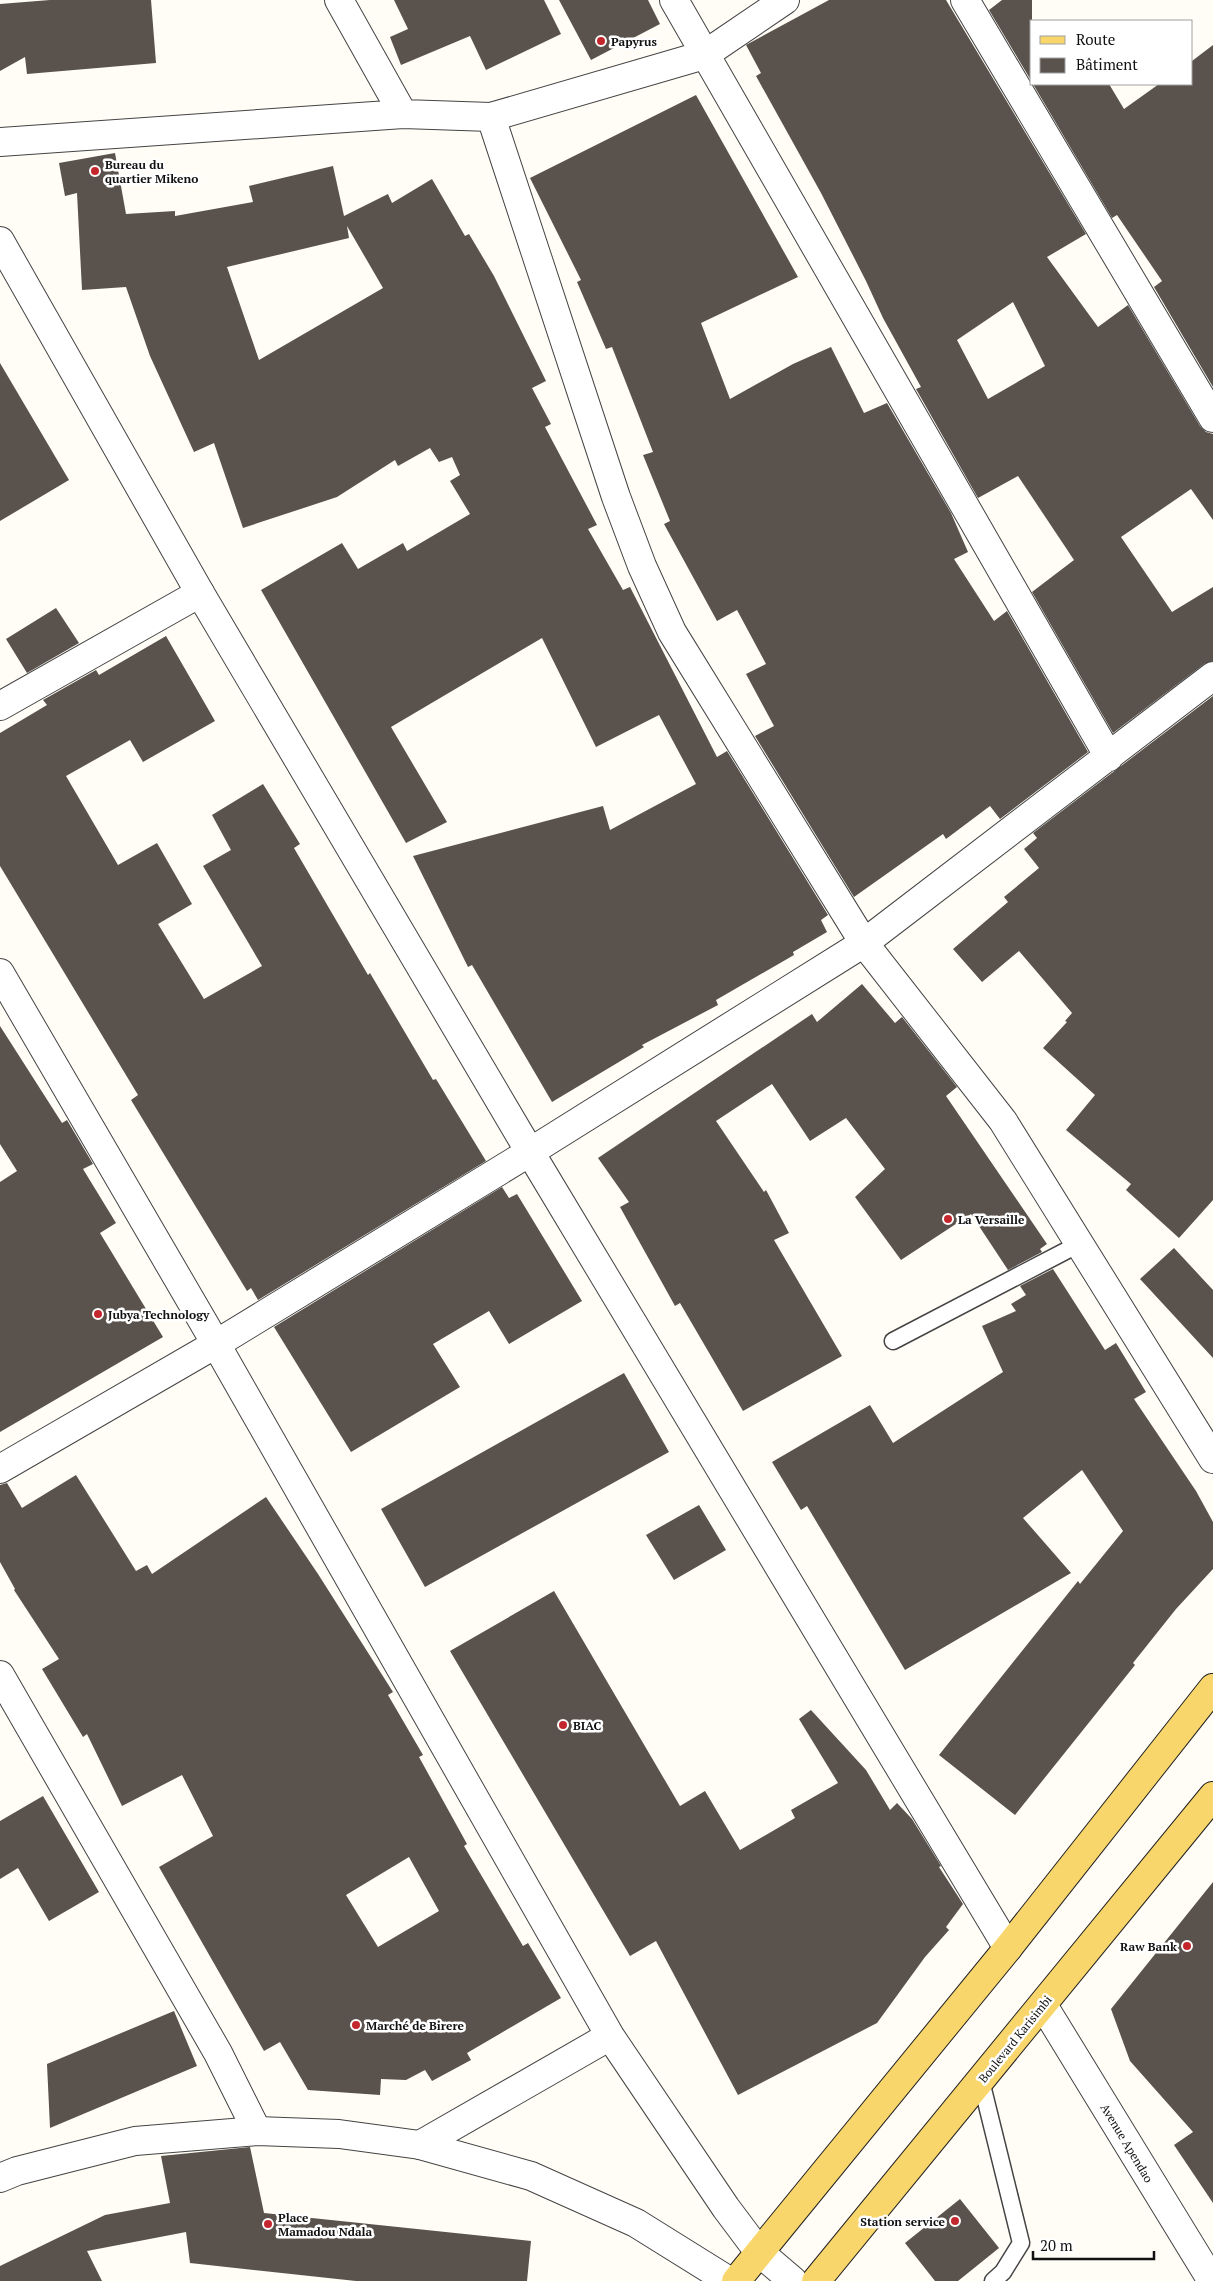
<svg xmlns="http://www.w3.org/2000/svg" width="1213" height="2281" font-family="'PT Serif',serif">
<rect width="100%" height="100%" fill="#fffdf5"/>
<path fill="#5a524d" fill-rule="evenodd" d="M 50,0 L 151,0 L 156,63 L 27,74 L 25,57 L 0,71 L 0,4 Z
M 394,0 L 544,0 L 561,34 L 486,70 L 470,36 L 401,65 L 390,37 L 408,29 Z
M 559,0 L 648,0 L 660,24 L 591,60 Z
M 829,0 L 946,0 L 1086,234 L 1047,257 L 1098,327 L 1128,305 L 1200,426 L 1206,432 L 1213,434 L 1213,520 L 1191,489 L 1121,537 L 1172,612 L 1213,587 L 1213,661 L 1204,664 L 1113,733 L 1032,592 L 1074,560 L 1018,476 L 978,498 L 916,389 L 921,387 L 883,318 L 866,281 L 821,193 L 756,76 L 761,73 L 746,45 ZM 1013,302 L 1045,366 L 988,399 L 957,340 Z
M 1002,0 L 1032,0 L 1032,82 L 989,10 Z
M 1213,45 L 1213,387 L 1154,287 L 1162,281 L 1117,215 L 1112,218 L 1033,84 L 1109,84 L 1124,109 L 1159,84 L 1192,84 L 1192,61 Z
M 696,95 L 798,277 L 701,323 L 730,399 L 793,364 L 831,347 L 864,413 L 887,403 L 951,513 L 968,552 L 954,559 L 994,621 L 1007,611 L 1088,752 L 1000,819 L 990,806 L 946,839 L 943,834 L 854,897 L 755,736 L 774,726 L 746,674 L 766,664 L 737,610 L 717,621 L 664,524 L 670,521 L 643,455 L 653,452 L 612,347 L 606,349 L 577,282 L 581,280 L 530,178 Z
M 115,153 L 126,214 L 175,211 L 175,216 L 253,202 L 249,186 L 333,166 L 344,216 L 388,194 L 392,203 L 432,179 L 465,236 L 469,234 L 494,276 L 546,381 L 532,388 L 551,424 L 545,427 L 597,525 L 588,529 L 623,590 L 630,587 L 717,757 L 727,751 L 828,915 L 821,920 L 827,932 L 793,952 L 794,955 L 716,1000 L 718,1005 L 642,1045 L 644,1047 L 552,1102 L 472,965 L 468,967 L 413,856 L 603,806 L 610,830 L 696,784 L 659,715 L 596,747 L 542,638 L 391,727 L 447,822 L 406,843 L 261,590 L 342,543 L 358,569 L 403,543 L 407,551 L 470,514 L 450,481 L 460,475 L 452,457 L 439,462 L 430,448 L 398,466 L 395,460 L 337,497 L 243,528 L 214,443 L 194,452 L 150,356 L 126,287 L 82,290 L 77,193 L 65,196 L 59,163 ZM 347,226 L 383,288 L 259,360 L 227,267 L 349,238 Z
M 0,363 L 69,480 L 0,521 Z
M 56,608 L 79,643 L 27,673 L 6,639 Z
M 166,636 L 215,721 L 143,762 L 130,740 L 66,776 L 118,865 L 157,843 L 192,904 L 158,924 L 204,999 L 262,966 L 203,866 L 231,850 L 212,815 L 263,784 L 300,844 L 294,848 L 368,975 L 370,973 L 433,1080 L 436,1079 L 486,1161 L 258,1300 L 251,1288 L 247,1291 L 131,1100 L 138,1095 L 0,866 L 0,733 L 47,705 L 43,700 L 96,670 L 99,675 Z
M 1213,696 L 1213,1200 L 1179,1238 L 1126,1190 L 1131,1184 L 1066,1130 L 1095,1095 L 1043,1048 L 1067,1022 L 1065,1021 L 1072,1013 L 1019,951 L 982,982 L 953,949 L 1008,902 L 1004,897 L 1039,868 L 1024,849 L 1037,838 L 1033,833 Z
M 862,984 L 895,1023 L 902,1017 L 957,1087 L 946,1096 L 1047,1244 L 1040,1249 L 1042,1252 L 1008,1270 L 971,1214 L 901,1260 L 855,1197 L 885,1169 L 846,1118 L 810,1141 L 772,1084 L 716,1121 L 764,1192 L 766,1190 L 789,1233 L 774,1240 L 842,1356 L 743,1411 L 680,1303 L 675,1306 L 620,1207 L 629,1202 L 598,1158 L 812,1014 L 817,1022 Z
M 0,1026 L 62,1123 L 67,1120 L 93,1164 L 83,1169 L 116,1223 L 100,1233 L 163,1337 L 0,1432 L 0,1182 L 17,1171 L 0,1144 Z
M 502,1187 L 509,1198 L 517,1194 L 582,1301 L 509,1344 L 489,1311 L 433,1344 L 460,1387 L 351,1452 L 274,1327 Z
M 1174,1248 L 1213,1290 L 1213,1358 L 1140,1279 Z
M 1053,1269 L 1105,1350 L 1116,1343 L 1146,1392 L 1134,1399 L 1196,1491 L 1213,1522 L 1213,1569 L 1176,1609 L 1133,1663 L 1135,1665 L 1015,1815 L 939,1755 L 1078,1581 L 1080,1584 L 1123,1531 L 1082,1470 L 1023,1518 L 1071,1573 L 905,1670 L 807,1506 L 801,1510 L 772,1462 L 870,1405 L 893,1443 L 1003,1372 L 982,1326 L 1016,1311 L 1011,1304 L 1026,1295 L 1020,1286 Z
M 624,1373 L 669,1452 L 425,1587 L 381,1509 Z
M 76,1475 L 136,1571 L 147,1565 L 152,1574 L 266,1497 L 318,1574 L 393,1692 L 388,1695 L 423,1755 L 419,1757 L 467,1844 L 464,1846 L 523,1946 L 528,1943 L 561,1998 L 467,2053 L 471,2060 L 432,2081 L 425,2070 L 406,2080 L 381,2079 L 380,2095 L 308,2090 L 280,2042 L 264,2051 L 159,1867 L 213,1836 L 182,1775 L 122,1806 L 87,1734 L 83,1737 L 42,1669 L 59,1659 L 14,1590 L 15,1589 L 0,1562 L 0,1485 L 7,1483 L 22,1508 ZM 409,1857 L 439,1911 L 378,1947 L 346,1895 Z
M 699,1505 L 726,1550 L 674,1580 L 646,1535 Z
M 554,1591 L 680,1806 L 705,1791 L 740,1850 L 795,1818 L 791,1810 L 838,1783 L 799,1719 L 811,1710 L 866,1770 L 890,1810 L 897,1803 L 912,1819 L 941,1866 L 939,1867 L 963,1904 L 946,1927 L 949,1930 L 925,1957 L 877,2023 L 738,2095 L 656,1941 L 630,1956 L 450,1651 Z
M 43,1796 L 99,1892 L 49,1921 L 18,1868 L 0,1879 L 0,1821 Z
M 1213,1882 L 1213,2203 L 1174,2145 L 1193,2132 L 1130,2061 L 1111,2009 Z
M 174,2011 L 197,2066 L 50,2128 L 47,2064 Z
M 250,2147 L 264,2213 L 531,2241 L 527,2281 L 356,2281 L 190,2263 L 186,2232 L 87,2251 L 102,2281 L 0,2281 L 0,2266 L 105,2215 L 170,2203 L 161,2156 Z
M 960,2199 L 999,2248 L 958,2281 L 935,2281 L 905,2243 Z"/>
<g fill="none" stroke-linecap="round" stroke-linejoin="round">
<defs>
<path id="service" d="M 893,1341 L 1079,1244
M 981,2081 L 1021,2243 L 1003,2272 L 993,2281"/>
<path id="minor" d="M 339,0 L 403,114
M 674,0 L 1109,757
M 965,0 L 1213,418
M 491,117 L 616,497 L 642,566 L 672,632 L 864,943 L 1003,1121 L 1213,1459
M 0,142 L 403,114 L 491,117 L 704,55 L 785,0
M 0,706 L 200,593
M 0,973 L 216,1344 L 610,2036 L 726,2208 L 759,2252 L 793,2281
M 0,1469 L 216,1344 L 530,1152 L 864,943 L 1213,676
M 0,1675 L 218,2053 L 257,2131
M 1043,2005 L 1212,2281
M 420,2145 L 610,2036"/>
<path id="tertiary" d="M 0,241 L 200,593 L 530,1152 L 1008,1948
M 0,2178 L 17,2171 L 135,2141 L 257,2131 L 339,2134 L 420,2145 L 531,2176 L 636,2223 L 729,2281"/>
<path id="primary" d="M 736,2281 L 1008,1948 L 1213,1688
M 816,2281 L 1213,1796"/>
</defs>
<use href="#service" stroke="#444" stroke-width="19"/>
<use href="#minor" stroke="#444" stroke-width="30"/>
<use href="#tertiary" stroke="#444" stroke-width="30"/>
<use href="#primary" stroke="#222" stroke-width="30"/>
<use href="#service" stroke="#fff" stroke-width="16"/>
<use href="#minor" stroke="#fff" stroke-width="28"/>
<use href="#tertiary" stroke="#fff" stroke-width="28"/>
<use href="#primary" stroke="#f9d66b" stroke-width="28"/>
</g>
<g fill="#c4262e" stroke="#fff" stroke-width="2">
<circle cx="601" cy="41" r="5"/>
<circle cx="95" cy="171" r="5"/>
<circle cx="948" cy="1219" r="5"/>
<circle cx="98" cy="1314" r="5"/>
<circle cx="563" cy="1725" r="5"/>
<circle cx="1187" cy="1946" r="5"/>
<circle cx="356" cy="2025" r="5"/>
<circle cx="955" cy="2221" r="5"/>
<circle cx="268" cy="2224" r="5"/>
</g>
<g text-anchor="middle" dominant-baseline="central" stroke-width="5" stroke-linejoin="round" paint-order="stroke">
<g font-size="12" font-weight="bold" fill="#111" stroke="#fff" text-anchor="start">
<text x="611" y="41">Papyrus</text>
<text x="105" y="164">Bureau du<tspan x="105" dy="14">quartier Mikeno</tspan></text>
<text x="958" y="1219">La Versaille</text>
<text x="108" y="1314">Jubya Technology</text>
<text x="573" y="1725">BIAC</text>
<text x="1177" y="1946" text-anchor="end">Raw Bank</text>
<text x="366" y="2025">Marché de Birere</text>
<text x="278" y="2217">Place<tspan x="278" dy="14">Mamadou Ndala</tspan></text>
<text x="945" y="2221" text-anchor="end">Station service</text>
</g>
<g font-size="12" fill="#111" stroke="#fff">
<text transform="translate(1015 2039) rotate(-51)">Boulevard Karisimbi</text>
<text transform="translate(1127 2143) rotate(59)">Avenue Apendao</text>
</g>
</g>
<rect x="1030" y="20" width="162" height="65" fill="#ffffff" stroke="#a0a0a0"/>
<rect x="1040" y="36" width="25" height="8" fill="#f9d66b" stroke="#a0a0a0"/>
<text x="1076" y="45" font-size="15" fill="#111111">Route</text>
<rect x="1040" y="58" width="25" height="15" fill="#5a524d" stroke="#a0a0a0"/>
<text x="1076" y="70" font-size="15" fill="#111111">Bâtiment</text>
<path d="M1033 2251v8h121v-8" fill="none" stroke="#111111" stroke-width="2.5"/>
<text x="1040" y="2251" font-size="15" fill="#111111" stroke="#ffffff" stroke-width="4" paint-order="stroke">20 m</text>
</svg>
